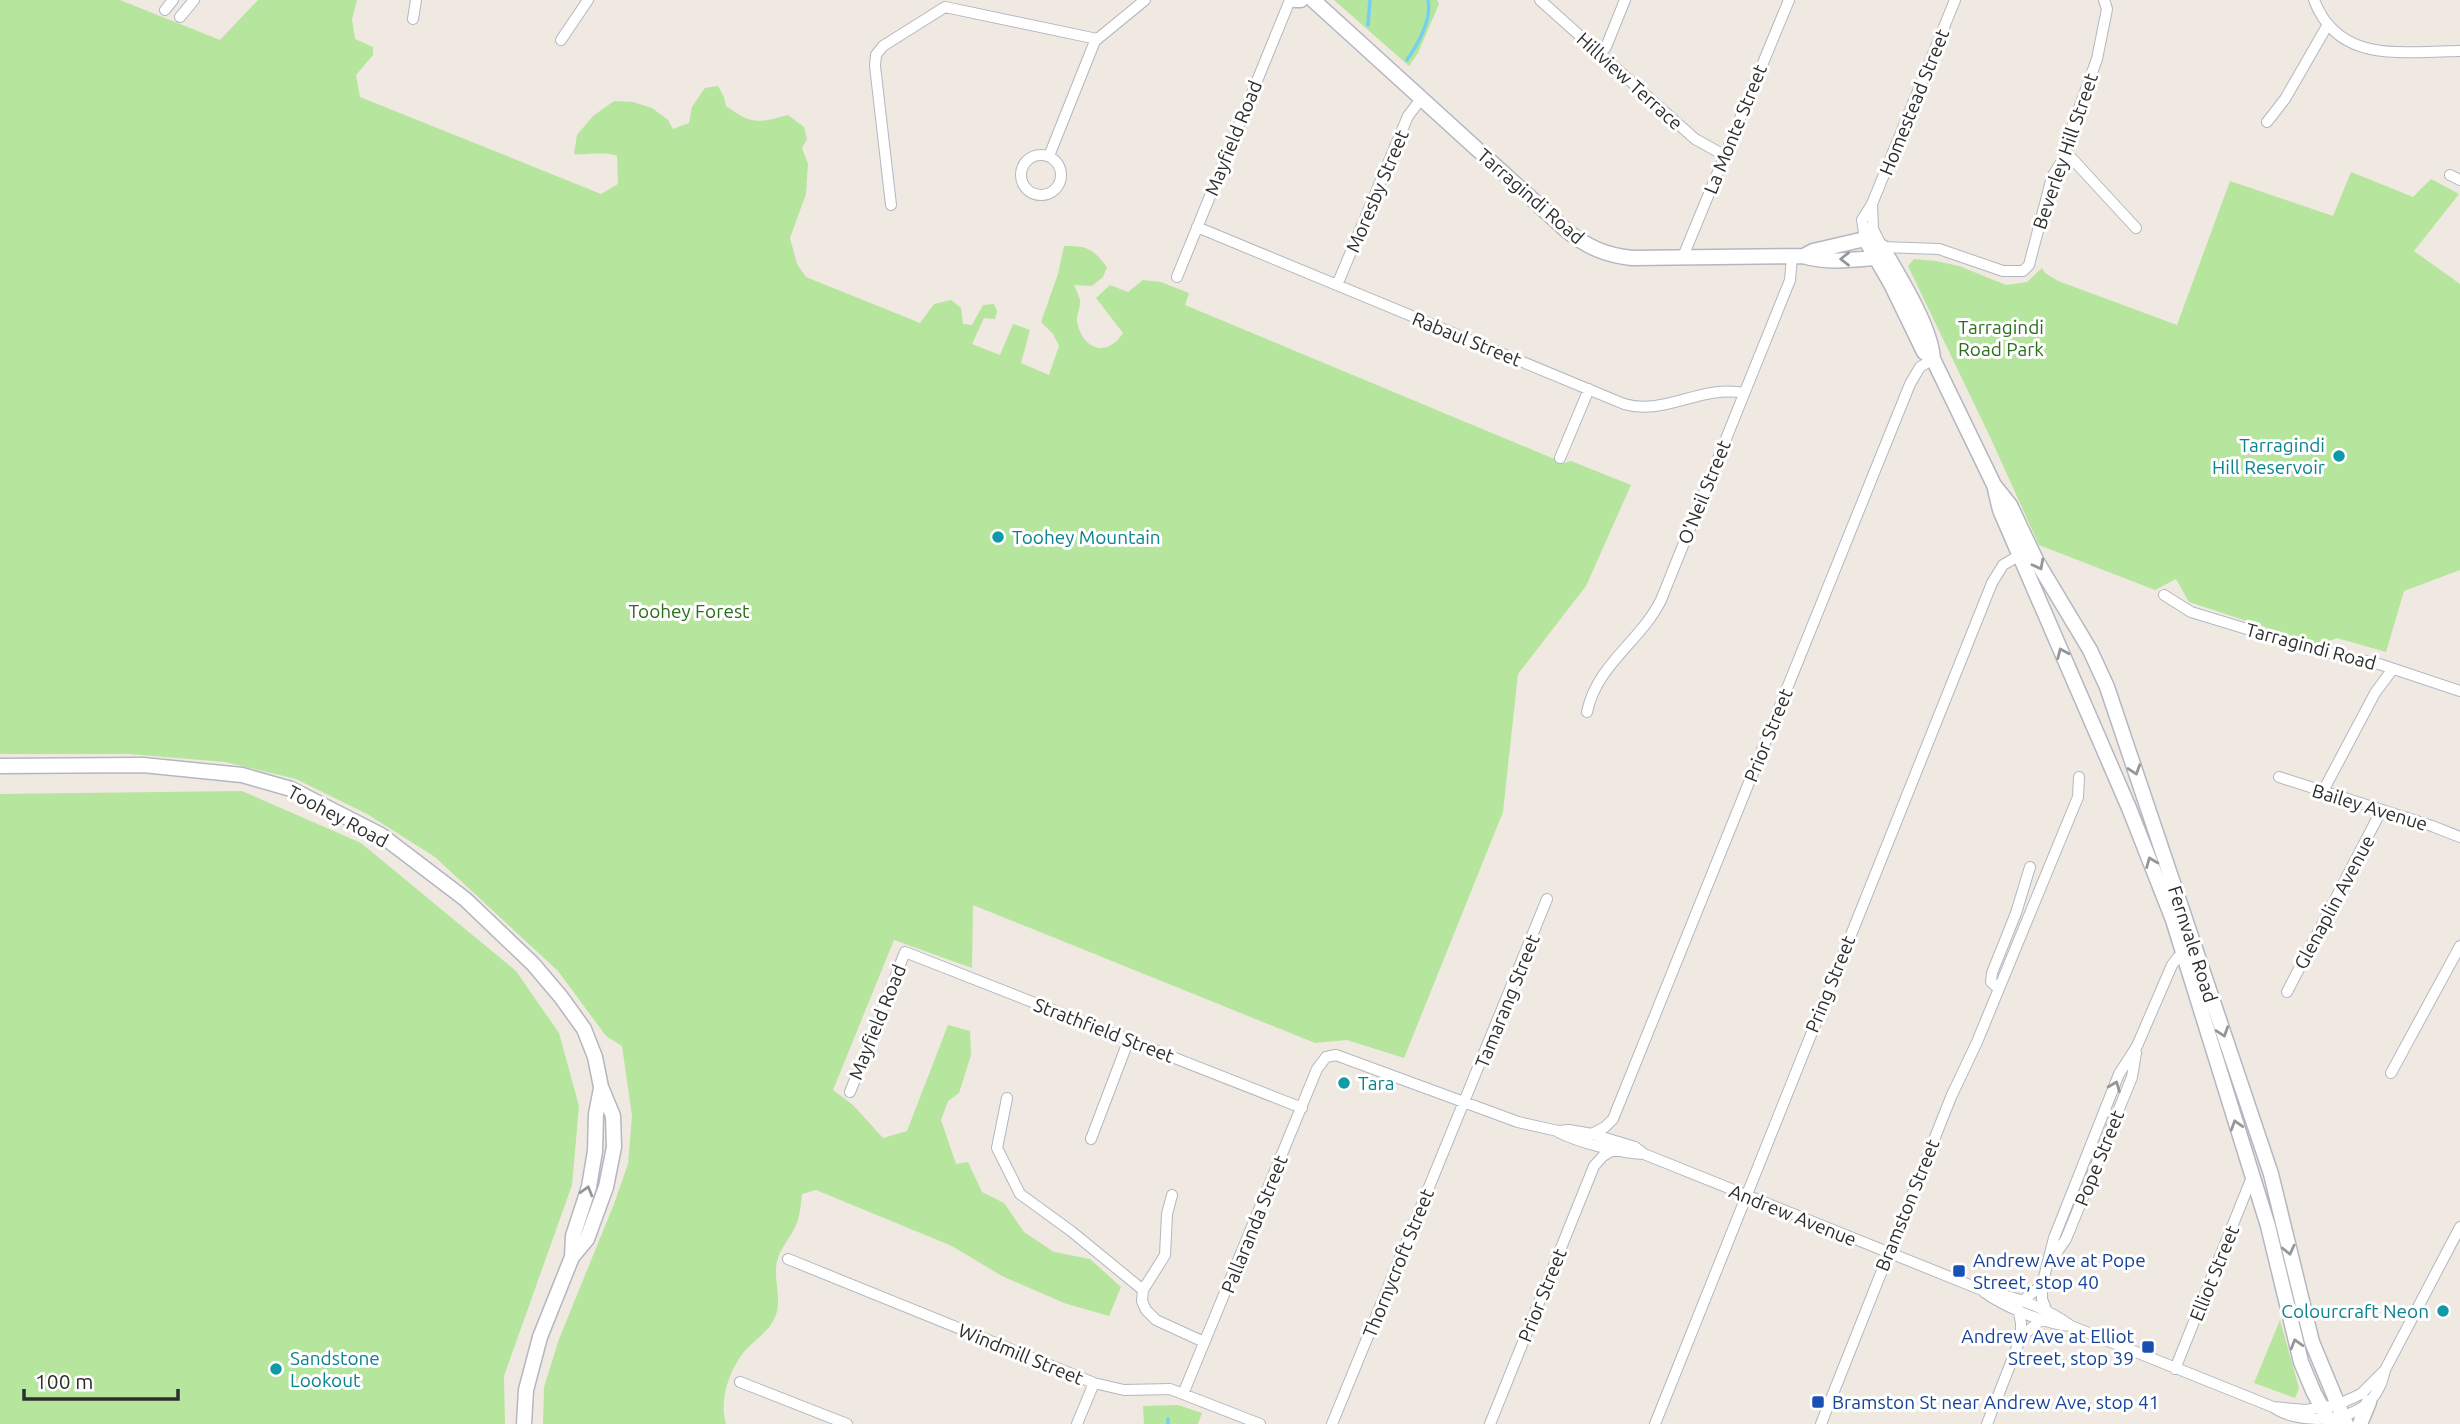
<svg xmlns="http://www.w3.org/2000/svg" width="2460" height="1424" font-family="Ubuntu,sans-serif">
<rect width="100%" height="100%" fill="#efe9e1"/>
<path fill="#b6e59e" d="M 0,0 L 120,0 L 220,40 L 258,0 L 357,0 L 352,19 L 355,39 L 373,47 L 373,55 L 356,75 L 360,97 L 601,194 L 618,184 L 617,156 C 606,151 588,155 574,154 L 577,135 L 593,116 L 614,101 L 633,102 L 652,108 L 668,120 L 673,129 L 689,123 L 692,107 L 705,88 L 718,86 L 724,97 L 726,106 C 752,125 758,123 788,115 L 804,127 L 807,139 L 802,148 L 808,164 L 806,194 L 790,238 L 797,264 L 806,277 L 920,323 L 934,304 L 951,300 L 961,308 L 963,324 L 972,325 L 983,305 L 994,304 L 997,311 L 995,319 L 984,318 L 972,344 L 1000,355 L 1013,324 L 1030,330 L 1021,363 L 1049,375 L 1059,346 L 1053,334 L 1041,322 L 1058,274 L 1064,246 C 1088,246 1092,248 1107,267 L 1103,277 L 1092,286 L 1074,285 C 1076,289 1079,296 1080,300 C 1081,307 1076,315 1077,322 C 1083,350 1107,358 1123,333 L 1096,298 L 1110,285 L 1128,292 L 1143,280 L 1161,282 L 1189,293 L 1185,305 L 1564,463 L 1571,461 L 1631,485 L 1586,586 L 1518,674 L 1503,812 L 1404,1058 L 1347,1040 L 1315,1043 L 973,905 L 972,968 L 894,940 L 833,1090 L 853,1105 L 883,1138 L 907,1131 L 948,1025 L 970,1031 L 971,1055 L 959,1093 L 948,1101 L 941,1120 L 956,1164 L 968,1162 L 982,1192 L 1004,1203 L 1024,1232 L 1054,1252 L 1090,1259 L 1121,1287 L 1109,1316 L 1064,1303 L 1002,1276 L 952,1246 L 816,1190 L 802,1194 C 801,1204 800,1216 796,1225 C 789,1241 777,1250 776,1269 C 775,1285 782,1302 775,1317 C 769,1332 753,1341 743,1353 C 728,1373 719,1401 726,1424 L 543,1424 L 544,1387 L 559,1339 L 614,1204 L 628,1164 L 632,1116 L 622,1046 L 606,1036 L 558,971 L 435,857 L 367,814 L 296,779 L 225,762 L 129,754 L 0,754 Z
M 1334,0 L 1437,0 L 1439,4 L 1418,53 L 1409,66 Z
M 2351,172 L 2413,197 L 2431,179 L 2459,194 L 2414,251 L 2460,284 L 2460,570 L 2404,591 L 2386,652 L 2337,638 L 2320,645 L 2189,602 L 2176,579 L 2155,590 L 2039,545 L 1991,439 L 1908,266 L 1914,259 L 1936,261 L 1959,266 L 2006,285 L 2027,282 L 2042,268 L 2045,273 L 2058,281 L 2177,325 L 2230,181 L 2333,216 Z
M 242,791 L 361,843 L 516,971 L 559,1033 L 579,1106 L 572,1185 L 504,1376 L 505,1424 L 0,1424 L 0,794 Z
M 2280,1320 L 2299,1388 L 2295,1398 L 2254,1383 Z
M 1178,1405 L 1202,1413 L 1198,1424 L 1144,1424 L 1143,1406 Z"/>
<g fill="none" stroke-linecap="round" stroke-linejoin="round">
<path stroke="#75cff0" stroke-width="3.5" d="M 1368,25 L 1370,0
M 1407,60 C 1418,44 1432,20 1428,0
M 1168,1424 L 1168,1419"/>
<defs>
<path id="street" d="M 1540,0 L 1695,139 L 1724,155
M 2314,0 C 2339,65 2403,51 2460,51
M 165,10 L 173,0
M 180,17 L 194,0
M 413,19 L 416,0
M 561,40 L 588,0
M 1599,55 L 1606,47 L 1625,0
M 2267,122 L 2285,99 L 2327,26
M 2066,152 L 2136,228
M1021 175a20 20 0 1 1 40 0a20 20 0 1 1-40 0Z
M 1049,156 L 1095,41 L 1145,0
M 2450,175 L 2460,180
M 1872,204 L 1873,229 L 1882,247 L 1939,249 L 2003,271 L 2023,271 L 2029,265 L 2052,177 L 2064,158 L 2069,136 L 2097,59 L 2107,9 L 2104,0
M 891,205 L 875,66 L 876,55 L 883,46 L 945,7 L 1097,39
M 1197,227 L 1624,404 C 1665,416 1702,384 1744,393
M 1865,239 L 1862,220 L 1872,204 L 1955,0
M 1682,259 L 1789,0
M 1177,277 L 1290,0
M 1337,285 L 1408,116 L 1421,99
M 1560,458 L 1589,389
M 2164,595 L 2191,612 L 2316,650 L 2379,664 L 2460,691
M 1587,712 C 1597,664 1641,641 1661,600 L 1790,280 L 1792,257
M 2279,777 L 2432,826 L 2460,837
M 2322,793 L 2375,693 L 2392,670
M 1999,989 L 1991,982 L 1992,973 L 2016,913 L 2030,867
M 2287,992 L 2381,811
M 2391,1073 L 2460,946
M 850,1092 L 905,952 L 1302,1108
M 1007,1098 L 997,1148 L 1020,1194 L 1071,1231 L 1143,1290
M 1558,1132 C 1580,1143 1619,1153 1644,1154
M 1592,1134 L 1605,1127 L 1613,1119 L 1910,384 L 1920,367 L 1933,359
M 1091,1139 L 1129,1039
M 1172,1195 L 1167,1214 L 1165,1255 L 1143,1290 L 1142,1301 L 1146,1310 L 1156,1320 L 1204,1342
M 2053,1258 L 2066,1239 L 2132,1077 L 2136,1053
M 788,1259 L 1094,1383 L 1124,1390 L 1170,1389 L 1260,1424
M 1984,1292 C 2005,1307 2045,1324 2070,1326
M 2021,1302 L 2042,1285
M 2047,1312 L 2042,1299 L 2042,1285 L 2054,1238 L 2119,1074 L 2137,1046 L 2172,965 L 2178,957 L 2187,953
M 2021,1337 L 2042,1319
M 2175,1369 L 2252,1177
M 740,1382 L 847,1424
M 1183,1394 L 1317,1069 L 1326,1057 L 1336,1055 L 1518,1122 L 1558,1131 L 1569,1130 L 1592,1134 L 1635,1147 L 1644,1154 L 1982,1290 C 2011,1296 2046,1307 2071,1326 L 2273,1407 L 2306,1410 L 2337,1405 L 2361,1394 L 2385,1370
M 2273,1407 C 2297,1424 2348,1424 2371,1400 C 2379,1391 2382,1382 2385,1370 L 2460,1227
M 1077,1424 L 1094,1383
M 1332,1424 L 1547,899
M 1490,1424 L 1594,1166 L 1603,1156 L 1615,1149
M 1655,1424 L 1992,583 L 2003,565 L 2020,555
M 1821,1424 L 1951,1097 L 1977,1042 L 2078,797 L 2079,777
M 1987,1424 L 2021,1337 L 2021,1323 L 2018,1309"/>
<path id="secondary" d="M 1295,0 L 1301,0
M 1313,0 L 1566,230 C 1587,247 1605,255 1632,258 L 1803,256 C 1825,263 1852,260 1874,258 L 1882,247
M 1865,239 L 1891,284 L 1924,352 L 1933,359
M 1882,247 C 1899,276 1931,327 1933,359 L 1994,485 L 2010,505 L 2036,560 L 2090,650 L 2107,687 L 2271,1174 L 2312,1342 L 2346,1424
M 1804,256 L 1813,251 L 1865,239 L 1874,243
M 1995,489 L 2000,510 L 2129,808 L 2173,920 L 2268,1226 L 2301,1362 L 2314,1393 L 2331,1424
M 0,766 L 143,765 L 242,775 L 291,789 L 381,835 L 465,899 L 533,964 L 561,997 L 584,1029 L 595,1057 L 601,1087 L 613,1116 L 614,1147 L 606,1187 L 587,1239 L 572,1257 L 540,1337 L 526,1390 L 524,1424
M 572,1257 L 573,1236 L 589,1187 L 595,1151 L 596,1114 L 601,1088
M 2360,1424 L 2369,1402"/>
</defs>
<use href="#street" stroke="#b4b7c1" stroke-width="12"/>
<use href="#secondary" stroke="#b4b7c1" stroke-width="17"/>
<use href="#street" stroke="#fff" stroke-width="10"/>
<use href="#secondary" stroke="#fff" stroke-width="14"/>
</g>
<defs><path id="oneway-chevron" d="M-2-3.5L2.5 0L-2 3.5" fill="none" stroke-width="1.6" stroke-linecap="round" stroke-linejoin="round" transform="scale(1.75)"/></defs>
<g stroke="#969696">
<use href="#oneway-chevron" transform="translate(1845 259) rotate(180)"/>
<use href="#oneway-chevron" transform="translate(2039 565) rotate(62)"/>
<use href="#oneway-chevron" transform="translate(2062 653) rotate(-113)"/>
<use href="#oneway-chevron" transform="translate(2135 770) rotate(72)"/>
<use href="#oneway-chevron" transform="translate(2151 862) rotate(-112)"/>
<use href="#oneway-chevron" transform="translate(2223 1032) rotate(72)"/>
<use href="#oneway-chevron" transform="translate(2115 1086) rotate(-68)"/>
<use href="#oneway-chevron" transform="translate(2236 1125) rotate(-107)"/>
<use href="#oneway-chevron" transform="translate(587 1191) rotate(-74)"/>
<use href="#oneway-chevron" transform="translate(2289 1250) rotate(77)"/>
<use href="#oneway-chevron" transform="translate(2296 1344) rotate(-106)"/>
</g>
<g fill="#0f9aa8" stroke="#fff" stroke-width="2.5">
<circle cx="2339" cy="456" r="7"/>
<circle cx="998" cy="537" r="7"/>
<circle cx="1344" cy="1083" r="7"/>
<circle cx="2443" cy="1311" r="7"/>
<circle cx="276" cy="1369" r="7"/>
</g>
<g fill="#1a4fb4" stroke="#fff" stroke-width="2.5">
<rect x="1952" y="1264" width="14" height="14" rx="3.5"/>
<rect x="2141" y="1340" width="14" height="14" rx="3.5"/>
<rect x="1811" y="1395" width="14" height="14" rx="3.5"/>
</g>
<g text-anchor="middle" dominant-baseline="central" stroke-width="6" stroke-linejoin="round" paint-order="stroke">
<g font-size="19" fill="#2e2e2e" stroke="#fff">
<text transform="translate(1630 81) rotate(42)">Hillview Terrace</text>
<text transform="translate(1914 102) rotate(-68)">Homestead Street</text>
<text transform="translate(1735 129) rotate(-68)">La Monte Street</text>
<text transform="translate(1233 138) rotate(-68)">Mayfield Road</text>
<text transform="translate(2065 151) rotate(-71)">Beverley Hill Street</text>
<text transform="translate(1377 191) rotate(-67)">Moresby Street</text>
<text transform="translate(1531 196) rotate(41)">Tarragindi Road</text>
<text transform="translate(1467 339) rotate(22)">Rabaul Street</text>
<text transform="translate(1704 492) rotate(-68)">O'Neil Street</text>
<text transform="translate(2311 646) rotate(15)">Tarragindi Road</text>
<text transform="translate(1768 735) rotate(-68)">Prior Street</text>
<text transform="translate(2370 807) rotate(17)">Bailey Avenue</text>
<text transform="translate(338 816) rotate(28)">Toohey Road</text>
<text transform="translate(2334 902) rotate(-62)">Glenaplin Avenue</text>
<text transform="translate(2193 944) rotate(72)">Fernvale Road</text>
<text transform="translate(1830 984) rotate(-68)">Pring Street</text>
<text transform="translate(1507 1001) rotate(-68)">Tamarang Street</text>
<text transform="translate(877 1022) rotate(-68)">Mayfield Road</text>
<text transform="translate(1104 1030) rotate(21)">Strathfield Street</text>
<text transform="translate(2099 1158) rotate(-68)">Pope Street</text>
<text transform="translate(1907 1205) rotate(-68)">Bramston Street</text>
<text transform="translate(1793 1215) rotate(22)">Andrew Avenue</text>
<text transform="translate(1254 1224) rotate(-68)">Pallaranda Street</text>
<text transform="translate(1398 1263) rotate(-68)">Thornycroft Street</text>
<text transform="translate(2214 1273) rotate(-68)">Elliot Street</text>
<text transform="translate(1542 1295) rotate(-68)">Prior Street</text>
<text transform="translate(1021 1354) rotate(22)">Windmill Street</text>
</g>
<g font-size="19" fill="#2c6e1b" stroke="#fff">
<text x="2001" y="327">Tarragindi<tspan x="2001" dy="22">Road Park</tspan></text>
<text x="689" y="611">Toohey Forest</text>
</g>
<g font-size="19" fill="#0d838f" stroke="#fff" text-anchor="start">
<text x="2325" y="445" text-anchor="end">Tarragindi<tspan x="2325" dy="22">Hill Reservoir</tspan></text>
<text x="1012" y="537">Toohey Mountain</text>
<text x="1358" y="1083">Tara</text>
<text x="2429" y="1311" text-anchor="end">Colourcraft Neon</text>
<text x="290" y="1358">Sandstone<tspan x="290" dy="22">Lookout</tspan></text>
</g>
<g font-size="19" fill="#164399" stroke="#fff" text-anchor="start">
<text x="1973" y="1260">Andrew Ave at Pope<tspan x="1973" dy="22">Street, stop 40</tspan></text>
<text x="2134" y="1336" text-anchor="end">Andrew Ave at Elliot<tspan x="2134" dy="22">Street, stop 39</tspan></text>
<text x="1832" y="1402">Bramston St near Andrew Ave, stop 41</text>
</g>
</g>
<path d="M24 1389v10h154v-10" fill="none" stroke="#2e2e2e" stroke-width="3.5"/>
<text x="35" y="1389" font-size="21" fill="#2e2e2e" stroke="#ffffff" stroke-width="5" paint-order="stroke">100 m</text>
</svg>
